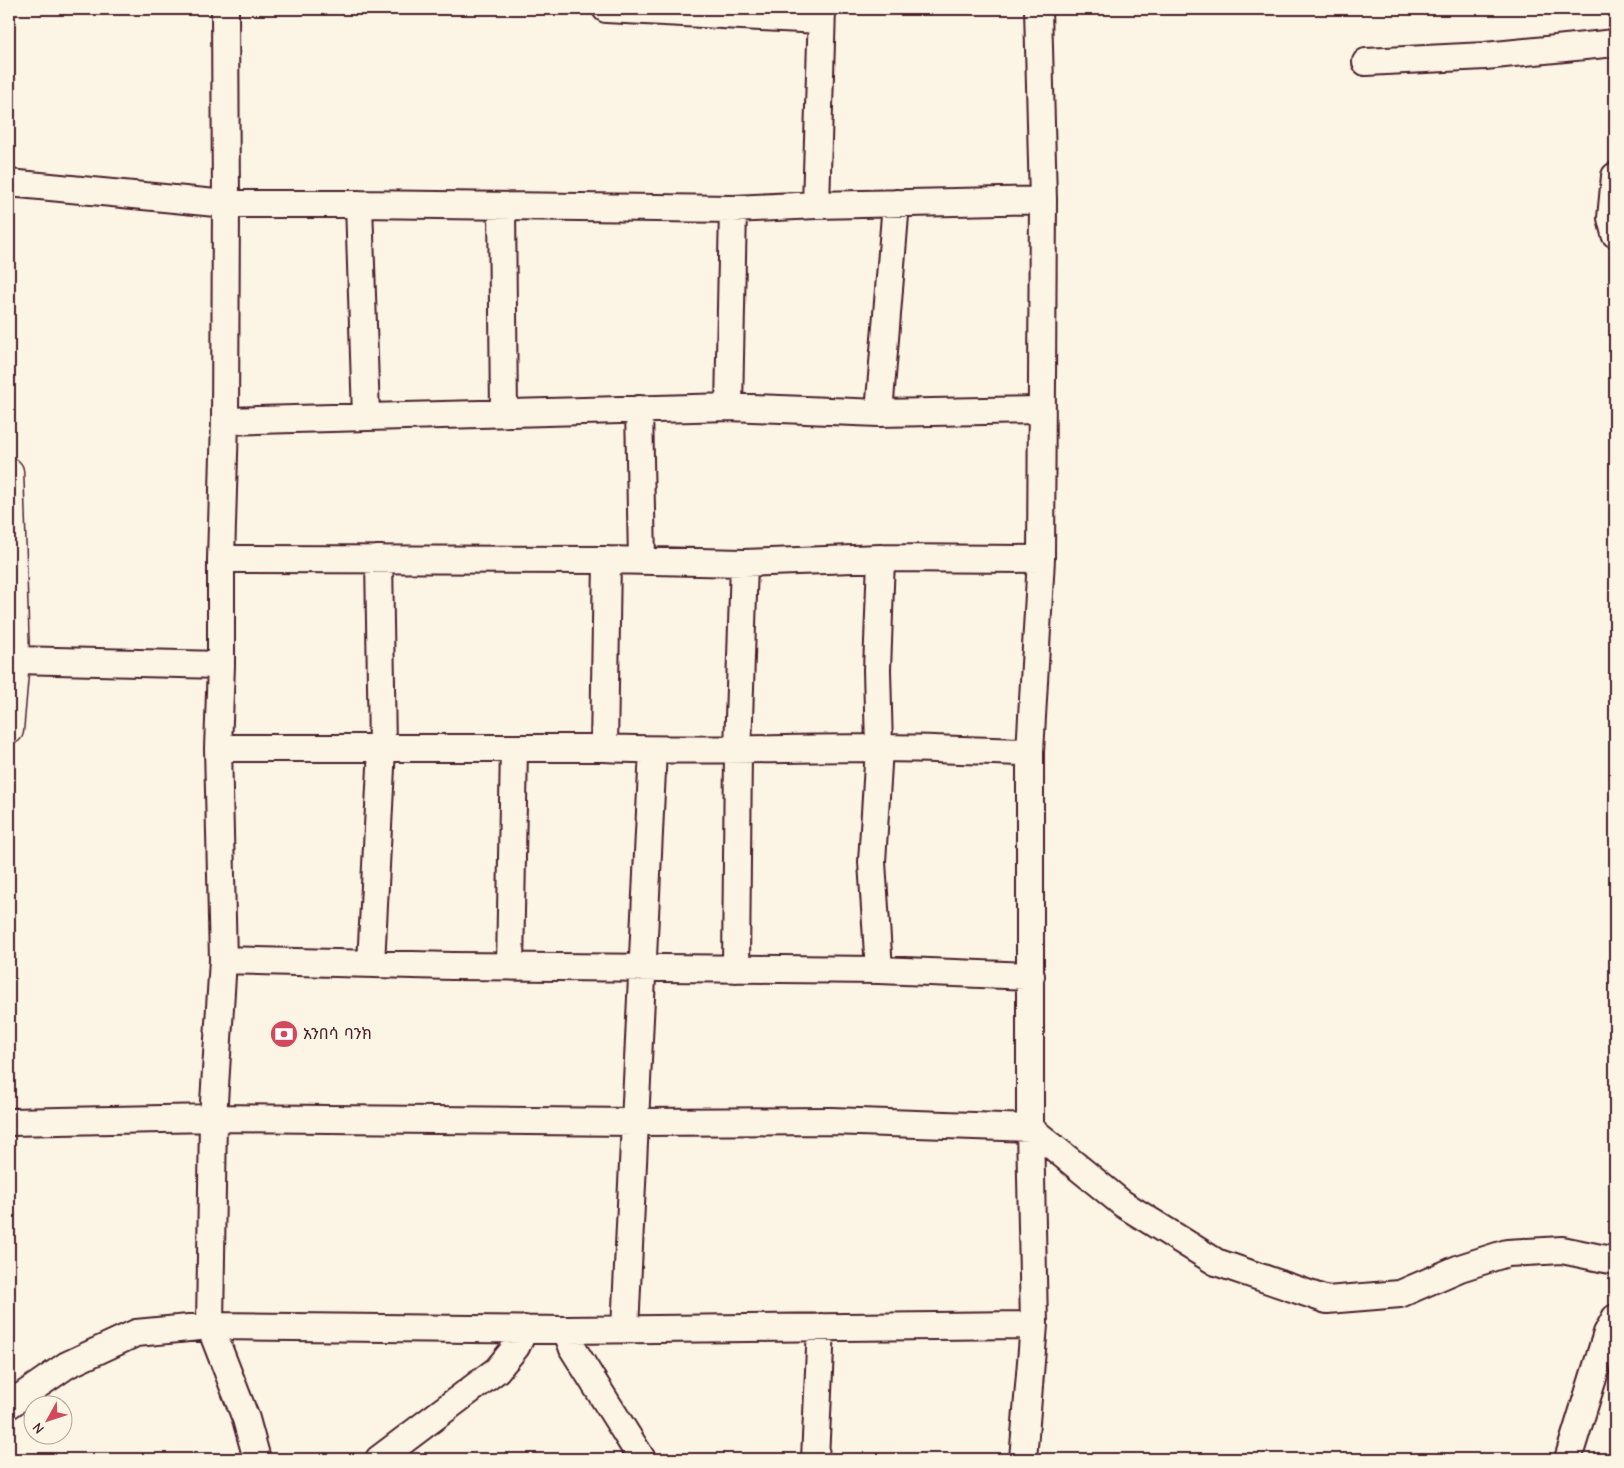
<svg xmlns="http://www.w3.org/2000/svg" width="1624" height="1468" font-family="'Comic Neue','Noto Sans Ethiopic',sans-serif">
<rect width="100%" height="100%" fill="#fcf5e5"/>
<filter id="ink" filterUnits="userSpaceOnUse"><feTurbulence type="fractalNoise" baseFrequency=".02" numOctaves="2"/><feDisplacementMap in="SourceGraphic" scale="10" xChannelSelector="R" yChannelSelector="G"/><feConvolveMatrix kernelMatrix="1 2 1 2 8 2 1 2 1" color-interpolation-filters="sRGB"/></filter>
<g filter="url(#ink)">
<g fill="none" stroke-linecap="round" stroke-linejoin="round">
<defs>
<path id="minor" d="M 225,9 L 226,204 L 225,421 L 221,559 L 221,665 L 218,748 L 223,960 L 213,1118 L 210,1326 L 566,1330 L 1034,1325
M 606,9 L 821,20
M 1366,62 L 1485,56 L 1615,43
M 1615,176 L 1611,218 L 1615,234
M 9,183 L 226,204 L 359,204 L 733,209 L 816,205 L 1043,200
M 359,204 L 366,416
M 816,205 L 822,9
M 502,206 L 504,413
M 729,407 L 733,209
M 639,409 L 642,560
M 879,413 L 896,203
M 225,421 L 729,407 L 879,413 L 1041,410
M 221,559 L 607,560 L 744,563 L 881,558 L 1041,559
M 15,660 L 221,665
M 218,748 L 604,748 C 695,752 786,748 878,748 C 928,748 979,751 1030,752
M 604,748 L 607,560
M 223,960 L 452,966 L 879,970 L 1031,976
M 371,964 L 382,748 L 379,559
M 510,966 L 514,748
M 736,969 L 738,750 L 744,563
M 879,970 L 872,862 L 879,748 L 877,670 L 881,558
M 9,1122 L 213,1118 L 636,1122 L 831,1121 L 1030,1128 L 1123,1204 L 1216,1262 L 1327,1300 L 1400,1294 L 1460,1268 L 1507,1253 L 1562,1250 L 1615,1261
M 625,1329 L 653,750
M 566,1330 L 573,1349 L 642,1459
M 9,1405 L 67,1365 L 136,1333 L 210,1326 L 246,1419 L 257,1459
M 379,1459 L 497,1370 L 516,1347 L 525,1329
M 815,1459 L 821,1327
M 1023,1459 L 1034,1325 L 1030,1128 L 1030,752 L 1041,559 L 1043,200 L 1038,9
M 1568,1459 L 1607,1333 L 1615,1318"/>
<path id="tertiary" d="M 9,472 L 15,660 L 9,730"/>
</defs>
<use href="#minor" stroke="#4a1f2b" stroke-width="30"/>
<use href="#tertiary" stroke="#4a1f2b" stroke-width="31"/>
<use href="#minor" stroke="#fcf5e5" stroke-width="26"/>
<use href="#tertiary" stroke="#fcf5e5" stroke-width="28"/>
</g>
</g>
<defs>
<symbol id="bank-disc" viewBox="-11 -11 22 22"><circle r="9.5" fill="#d1495b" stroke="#fcf5e5"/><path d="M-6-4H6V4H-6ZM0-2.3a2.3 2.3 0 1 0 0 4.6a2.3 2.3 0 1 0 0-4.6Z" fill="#fff"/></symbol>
</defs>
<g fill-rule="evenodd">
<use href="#bank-disc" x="268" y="1018" width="32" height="32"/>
</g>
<g text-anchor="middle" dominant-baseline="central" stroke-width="4" stroke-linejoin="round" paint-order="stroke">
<g font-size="16" fill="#4a1f2b" stroke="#fcf5e5" text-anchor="start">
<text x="303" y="1034">አንበሳ ባንክ</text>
</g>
</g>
<rect width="1624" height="1468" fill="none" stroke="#fcf5e5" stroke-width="30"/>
<rect x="15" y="15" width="1594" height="1438" fill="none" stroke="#4a1f2b" stroke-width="2" filter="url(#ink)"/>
<g transform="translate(48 1420) rotate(230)"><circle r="24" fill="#fcf5e5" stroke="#b59f9b"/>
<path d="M0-4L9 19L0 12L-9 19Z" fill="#d1495b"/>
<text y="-8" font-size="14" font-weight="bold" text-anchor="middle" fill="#4a1f2b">N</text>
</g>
</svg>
